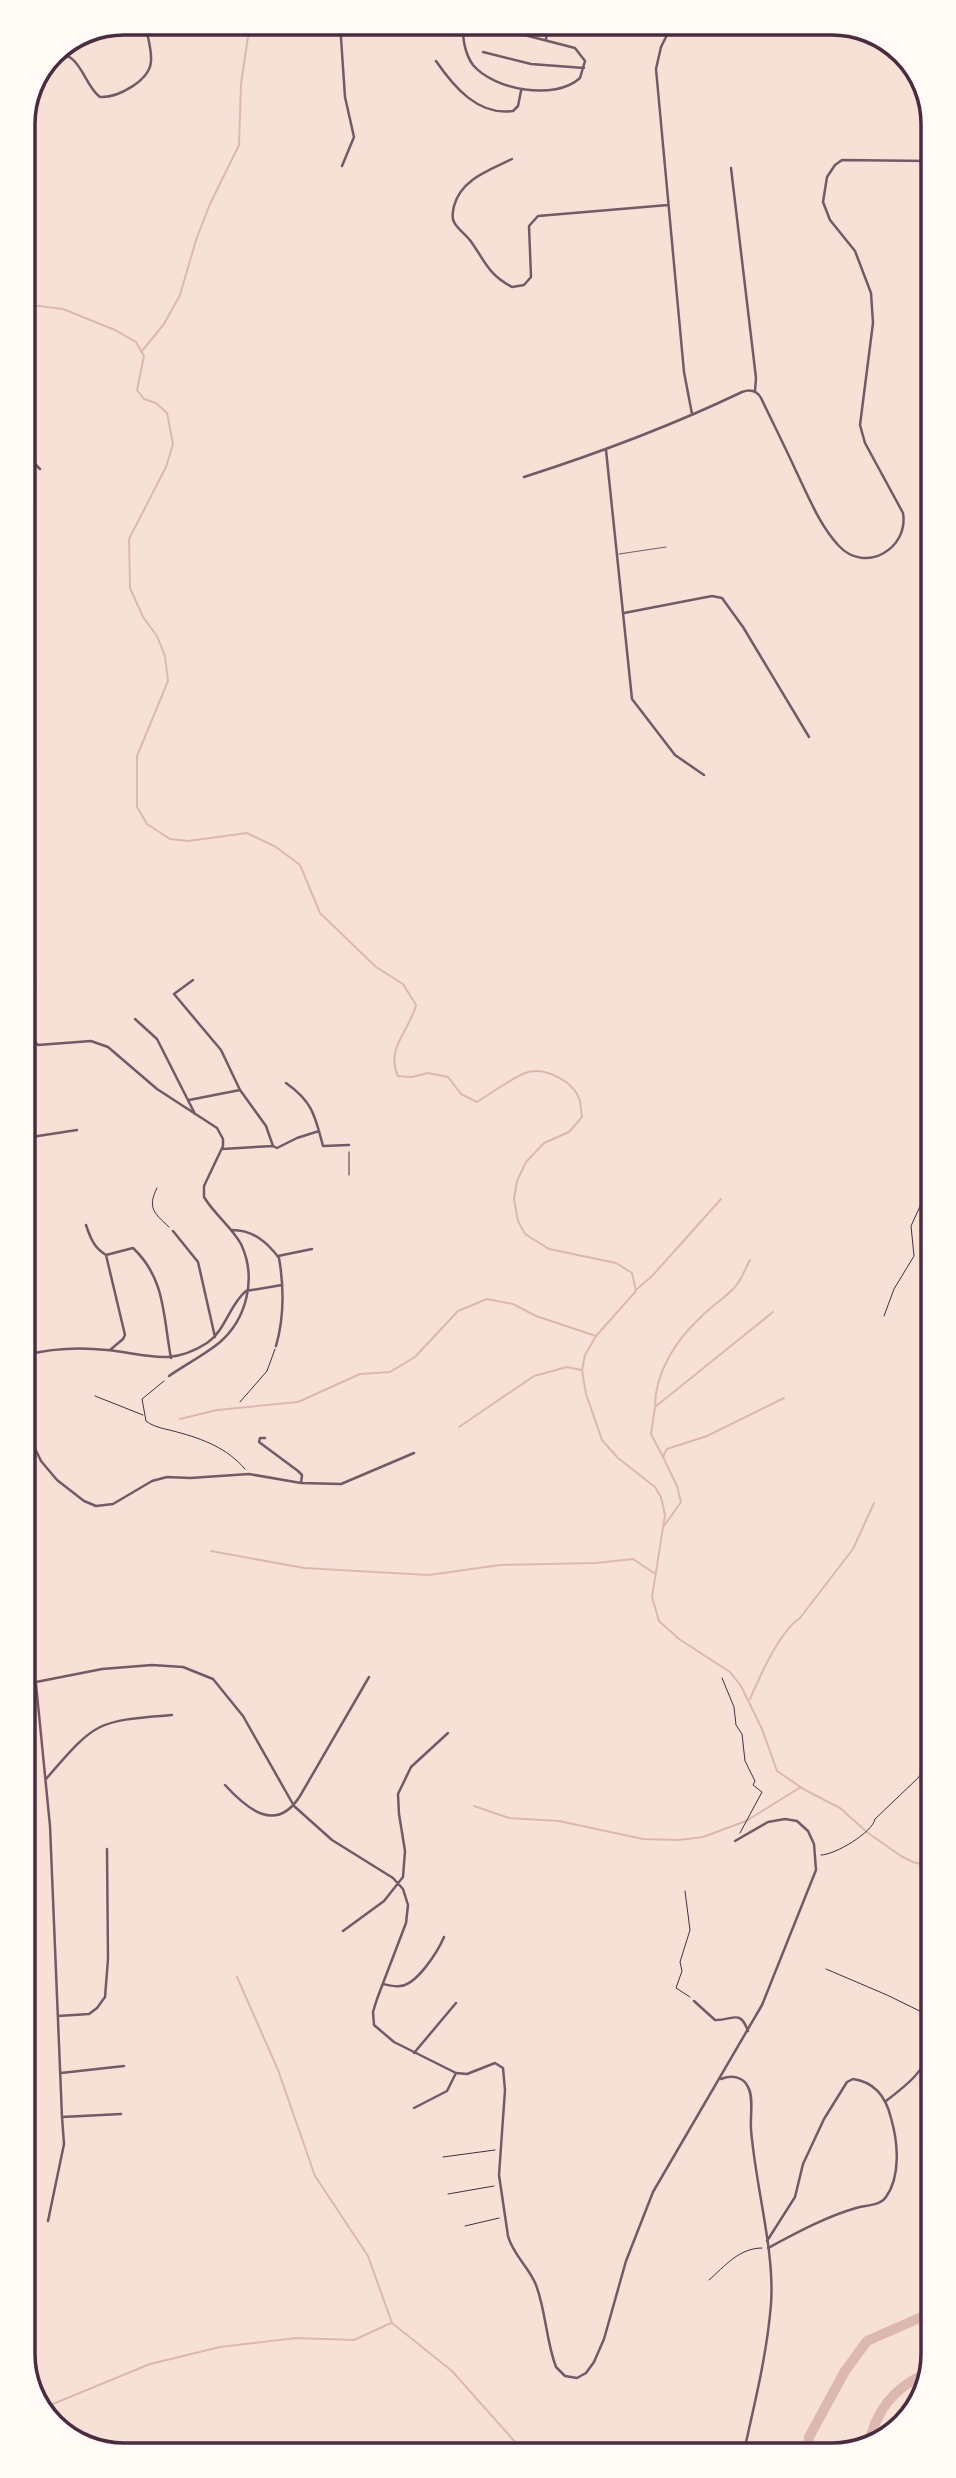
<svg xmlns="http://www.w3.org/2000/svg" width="956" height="2478" font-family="'Work Sans',sans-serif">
<rect width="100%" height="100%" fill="#f7e1d7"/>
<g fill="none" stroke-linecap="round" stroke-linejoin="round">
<path stroke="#dcb8b0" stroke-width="2" d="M 23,304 L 63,309 L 115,330 L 136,342 L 144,356 L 137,390 L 144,399 L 156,403 L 167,413 L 173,444 L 166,467 L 129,539 L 130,588 L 143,617 L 157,636 L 165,656 L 168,681 L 137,756 L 137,807 L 147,824 L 170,839 L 188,841 L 247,833 L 276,847 L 300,865 L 320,913 L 376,967 L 403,984 L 416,1005 C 410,1030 385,1049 398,1076 L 412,1077 L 428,1073 L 448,1077 L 461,1094 L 477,1102 C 490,1094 512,1078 525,1073 C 544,1066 574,1081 580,1101 C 581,1106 581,1112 582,1117 L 569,1132 L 544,1143 L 526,1162 L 517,1181 L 514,1199 L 518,1221 L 525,1234 L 549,1249 L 616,1263 L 632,1273 L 636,1291 L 596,1336 L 585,1355 L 582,1370 L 586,1394 L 602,1440 L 618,1458 L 655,1487 L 661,1497 L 665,1515 L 652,1597 L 659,1621 L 679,1639 L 730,1672 L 741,1686 L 762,1729 L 777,1771 L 805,1790 L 840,1808 L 868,1833 L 901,1856 L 913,1862 L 932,1867
M 142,351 L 164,324 L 180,295 L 196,240 L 210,204 L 239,145 L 241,84 L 250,23
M 636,1290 L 653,1275 L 721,1199
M 655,1407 C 655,1372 676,1340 701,1317 C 711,1306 724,1299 734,1288 C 741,1281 745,1269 750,1260
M 180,1419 L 217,1410 L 298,1402 L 360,1374 L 390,1372 L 415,1357 L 458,1311 L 487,1299 L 513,1304 L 536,1316 L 596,1336
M 459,1427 L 534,1376 L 567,1367 L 581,1370
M 663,1457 L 651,1434 L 655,1407 L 773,1312
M 664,1526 L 681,1502 L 677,1486 L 663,1457 L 667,1449 L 707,1436 L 784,1398
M 211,1551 L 304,1568 L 429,1575 L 500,1565 L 596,1563 L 633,1559 L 654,1573
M 750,1699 C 760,1676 779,1632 800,1618 L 853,1549 L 874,1503
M 474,1806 L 509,1818 L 559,1821 L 643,1839 L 679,1840 L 703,1837 L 746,1821 L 801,1787
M 237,1977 L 278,2070 L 315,2176 L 368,2256 L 392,2323 L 452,2371 L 524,2452
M 43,2408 L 150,2364 L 220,2347 L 296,2338 L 354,2340 L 391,2323"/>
<path stroke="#dcb8b0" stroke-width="10" d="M 868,2448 C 875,2411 893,2388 927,2373
M 808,2450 L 809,2437 L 845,2371 L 867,2341 L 933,2312"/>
<path stroke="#4a2c40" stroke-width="1" d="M 349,1152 L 349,1175
M 157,1188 C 147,1208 154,1213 169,1227
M 884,1316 L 894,1289 L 914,1256 L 911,1226 L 922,1202 L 930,1158
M 164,1381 L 142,1399 L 146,1421 C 155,1428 167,1429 177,1432 C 203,1439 227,1448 245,1469
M 95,1396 L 143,1415
M 240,1402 L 267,1371 L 275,1349
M 722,1678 L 734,1707 L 736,1725 L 742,1734 L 745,1761 L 755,1781 L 753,1785 L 762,1792 L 740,1833
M 821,1855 C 835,1855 873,1832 875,1819 L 918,1778 L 932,1759
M 685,1891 L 690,1930 L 680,1962 L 682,1971 L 676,1988 L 690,1997
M 826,1969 L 887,1995 L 932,2017
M 443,2157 L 495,2150
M 448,2194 L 494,2186
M 465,2226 L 499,2218
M 709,2280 C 725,2266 739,2248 762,2248"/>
<path stroke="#755966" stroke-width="1" d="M 619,554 L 666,547"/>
<path stroke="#755966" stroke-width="2.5" d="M 340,23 L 345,97 L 354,137 L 342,166
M 462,23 C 463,37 464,53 473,65 C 494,90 555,101 580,78 L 585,61 L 575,48 L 509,31 L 498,23
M 544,23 L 547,31 L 546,39
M 673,23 L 661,47 L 656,69 L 684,372 L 692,414
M 483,52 L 531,64 L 584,68
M 51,56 C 80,46 83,85 100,97 C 117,98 150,81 151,61 C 152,49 147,35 145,23
M 436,61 C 454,87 478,116 513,111 L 518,106 L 521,91
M 512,159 C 490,170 461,179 454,206 C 453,212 451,217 454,222 C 458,230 467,235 472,243 C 486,263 489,275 512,287 L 524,285 L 531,277 L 529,226 L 538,216 L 668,205
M 731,168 L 756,378 L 755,391
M 606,450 L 632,699 L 675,755 L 704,775
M 24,453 L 40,469
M 524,477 C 599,453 671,426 742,392 C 750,389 757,391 761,398 C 773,423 785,447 796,471 C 808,496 820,526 839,546 C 865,574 909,549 903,513 L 865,443 L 860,425 L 873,323 L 871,293 L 855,251 L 830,220 L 823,202 L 827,177 L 835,165 L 842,160 L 928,161
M 624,613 L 712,596 L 722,598 L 743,627 L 809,737
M 25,930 C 34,947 42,1009 25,1020
M 193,980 L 174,994 L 221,1050 L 240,1090 L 266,1126 L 273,1146 L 277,1148 L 297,1138 L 319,1131
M 135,1019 L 157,1039 L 195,1114
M 25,1031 L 38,1045 L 91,1041 L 108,1047 L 157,1089 L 217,1128 L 223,1139 L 223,1146 L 204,1186 L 204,1197 C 214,1214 231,1226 241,1244 C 257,1278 247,1319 219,1343 C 204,1355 185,1365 169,1376
M 286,1083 C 313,1102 315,1116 323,1146 L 349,1145
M 189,1100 L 240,1090
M 25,1138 L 77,1130
M 222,1149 L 273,1146
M 86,1225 C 90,1237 94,1248 106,1255 L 133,1248 C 166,1279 163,1317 171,1358
M 232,1230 C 253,1230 267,1242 279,1258 C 284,1287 284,1318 276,1346
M 173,1231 L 198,1262 L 215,1337
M 106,1255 L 125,1335 L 123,1339 L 110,1350
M 278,1256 L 312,1249
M 26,1355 C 53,1348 79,1347 107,1350 C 146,1354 170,1367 207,1343 C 226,1330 229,1305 246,1291 L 282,1285
M 26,1435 L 31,1440 L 41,1461 L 57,1480 L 84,1501 L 96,1506 L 113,1504 L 152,1481 L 167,1477 L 190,1478 L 249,1474 L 301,1483 L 341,1484 L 414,1453
M 265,1438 L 260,1438 L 259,1442 L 298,1471 L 302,1475 L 301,1483
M 26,1684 L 102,1669 L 152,1665 L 183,1667 L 213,1679 L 243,1716 L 294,1806 L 332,1840 L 393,1878 L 403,1889 L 408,1905 L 406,1923 L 377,1999 L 373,2012 L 374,2025 L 394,2042 L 456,2073 L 467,2074 L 495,2063 L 503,2068 L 505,2090 L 499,2175 L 508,2236 C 513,2255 529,2267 536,2285 C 546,2311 546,2341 556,2367 L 565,2376 L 577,2378 L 586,2373 L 594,2362 L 604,2339 L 626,2261 L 653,2192 L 762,2005 L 816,1870 L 814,1844 L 808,1831 L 797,1821 L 785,1819 L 768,1822 L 735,1841
M 36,1684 L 50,1826 L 62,2117 L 121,2114
M 46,1779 C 96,1721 96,1721 172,1715
M 225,1785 C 247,1809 276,1834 300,1796 L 369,1677
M 343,1931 L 384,1901 L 403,1877 L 405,1851 L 399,1814 L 398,1794 L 411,1767 L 448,1733
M 383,1984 C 388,1985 395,1987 400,1986 C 417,1985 438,1951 444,1937
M 694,2001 L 715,2020 C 732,2021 740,2008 748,2031
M 58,2016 L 89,2014 L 97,2008 L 105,1997 L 108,1959 L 107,1849
M 414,2053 L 456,2003
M 61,2073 L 124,2066
M 721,2079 C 731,2075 743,2076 748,2087 C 754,2097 750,2117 751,2129 C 755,2184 775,2251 771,2304 C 767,2354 755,2402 744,2451
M 886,2101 C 907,2085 925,2071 933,2045
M 414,2108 L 447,2091 L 456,2073
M 48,2221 L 64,2144 L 62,2117
M 767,2241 L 795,2197 L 803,2164 L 824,2119 L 847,2082 L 853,2079 C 875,2082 886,2097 891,2118 C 898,2142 901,2176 886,2197 C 880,2206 866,2205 856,2208 C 825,2217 796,2233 768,2248"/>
</g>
<path d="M0 0H956V2478H0ZM124 35H832A89 89 0 0 1 921 124V2354A89 89 0 0 1 832 2443H124A89 89 0 0 1 35 2354V124A89 89 0 0 1 124 35Z" fill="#fffaf5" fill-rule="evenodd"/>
<path fill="none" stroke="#4a2c40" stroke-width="3.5" d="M124 35H832A89 89 0 0 1 921 124V2354A89 89 0 0 1 832 2443H124A89 89 0 0 1 35 2354V124A89 89 0 0 1 124 35Z"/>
</svg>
